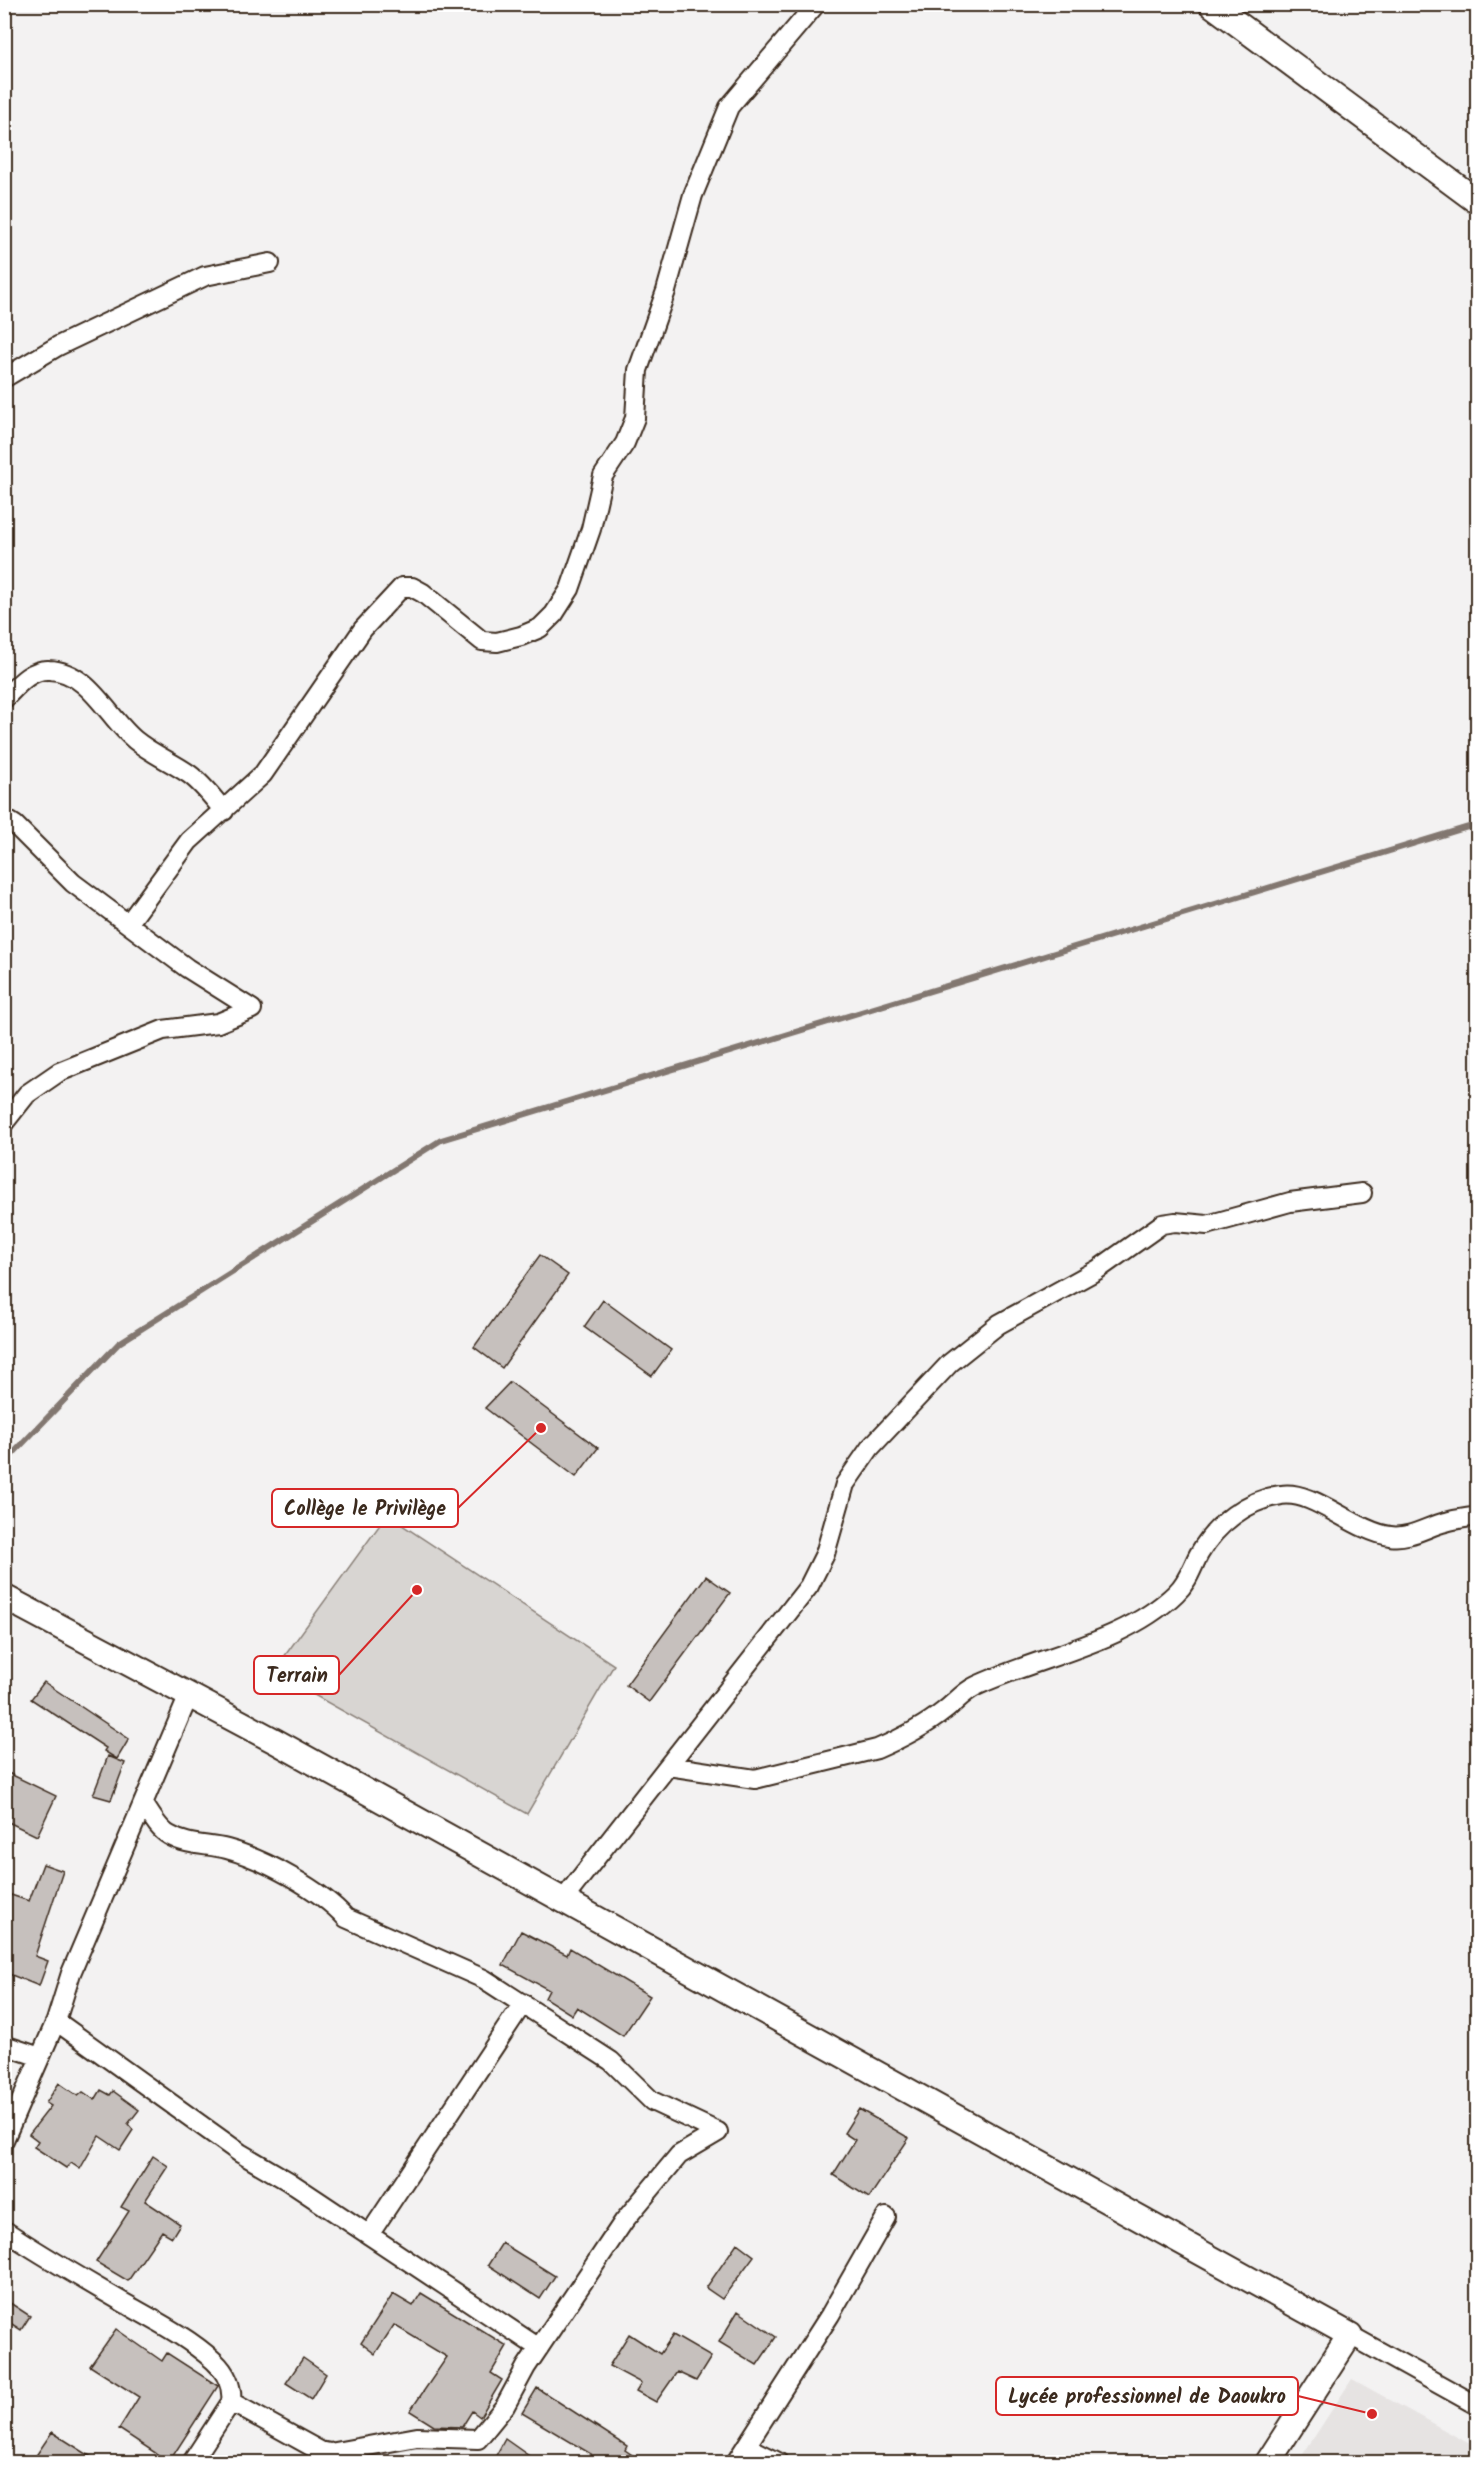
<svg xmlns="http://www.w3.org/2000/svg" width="1482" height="2467" font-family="Kalam,sans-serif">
<rect width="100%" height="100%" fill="#f3f2f2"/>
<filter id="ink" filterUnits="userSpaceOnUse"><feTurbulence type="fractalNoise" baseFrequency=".0167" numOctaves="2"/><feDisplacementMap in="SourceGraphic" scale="12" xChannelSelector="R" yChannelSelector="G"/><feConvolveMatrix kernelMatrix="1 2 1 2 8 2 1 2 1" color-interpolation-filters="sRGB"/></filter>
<g filter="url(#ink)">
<path fill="#e6e3e2" d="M 1352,2379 L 1477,2448 L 1477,2462 L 1298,2462 Z"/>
<path fill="#d8d5d2" stroke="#8a8078" stroke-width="1.5" d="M 387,1515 L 614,1665 L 527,1814 L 273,1672 Z"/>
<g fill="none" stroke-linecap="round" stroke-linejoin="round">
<path stroke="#827770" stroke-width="6" d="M 4,1463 L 119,1343 L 441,1140 L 1478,824"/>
</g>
<path fill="#c6c0bd" stroke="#3b2a1e" stroke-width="1.5" d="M 540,1255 L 568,1275 L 502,1368 L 474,1347 Z
M 603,1300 L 671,1350 L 652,1376 L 584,1327 Z
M 510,1382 L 598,1448 L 576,1477 L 485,1408 Z
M 706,1576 L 730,1593 L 649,1702 L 626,1685 Z
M 44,1682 L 129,1739 L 117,1759 L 104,1751 L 106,1748 L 31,1699 Z
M 108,1756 L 125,1763 L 111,1800 L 93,1795 Z
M 4,1771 L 56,1796 L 37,1836 L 4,1820 Z
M 43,1864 L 63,1871 L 35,1956 L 48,1961 L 39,1986 L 4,1972 L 4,1904 L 8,1894 L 29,1901 Z
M 521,1931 L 567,1955 L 570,1948 L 650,1996 L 623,2036 L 577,2007 L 572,2015 L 545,1998 L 549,1990 L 503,1965 Z
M 59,2083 L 78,2096 L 83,2092 L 95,2100 L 101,2090 L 110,2095 L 113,2091 L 139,2110 L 128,2124 L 133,2130 L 120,2150 L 99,2136 L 80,2169 L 71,2163 L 66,2168 L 34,2147 L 38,2141 L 29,2134 L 51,2106 L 46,2103 Z
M 859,2109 L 909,2138 L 869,2198 L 833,2175 L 855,2140 L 844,2133 Z
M 153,2156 L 168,2166 L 145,2201 L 180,2224 L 172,2237 L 162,2231 L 128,2281 L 96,2262 L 129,2211 L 121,2207 Z
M 502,2243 L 555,2276 L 540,2299 L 488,2265 Z
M 737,2243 L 754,2256 L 722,2299 L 706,2288 Z
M 421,2293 L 507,2346 L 491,2373 L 502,2380 L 480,2417 L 472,2411 L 462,2427 L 434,2426 L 410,2411 L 447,2357 L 394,2325 L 375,2354 L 361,2343 L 393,2294 L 413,2306 Z
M 4,2299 L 30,2316 L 21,2330 L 4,2319 Z
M 738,2311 L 776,2337 L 757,2365 L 719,2342 Z
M 116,2329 L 162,2361 L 167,2353 L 218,2386 L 169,2462 L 119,2429 L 139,2397 L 90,2366 Z
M 629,2334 L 660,2354 L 673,2335 L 711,2357 L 696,2381 L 677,2372 L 656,2402 L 636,2391 L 641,2383 L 609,2366 Z
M 303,2358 L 326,2374 L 311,2399 L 286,2383 Z
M 537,2388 L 627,2446 L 625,2450 L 644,2463 L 586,2463 L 591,2454 L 522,2413 Z
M 52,2432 L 101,2463 L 31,2463 Z
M 505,2439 L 539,2463 L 492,2463 Z"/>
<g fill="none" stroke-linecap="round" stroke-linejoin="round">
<defs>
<path id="minor" d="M 4,378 L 58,346 L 205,276 L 270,263
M 4,699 C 17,686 30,669 49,670 C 89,671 108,718 135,740 C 152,754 172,762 189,774 C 203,784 213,798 224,811
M 4,818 L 15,825 L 73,883 L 187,968 L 252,1009
M 128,924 L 189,841 L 263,774 L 363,629 L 402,587 L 412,587 L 423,593 L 482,641 L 497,642 L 521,636 L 540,628 L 554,614 L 570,589 L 591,529 L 603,476 L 625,443 L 635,418 L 638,370 L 666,291 L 693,195 L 729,107 L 816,4
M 4,1123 L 27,1094 L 59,1072 L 163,1030 L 218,1023 L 252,1009
M 668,1766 L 755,1779 L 877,1749 C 900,1739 924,1727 944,1711 C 955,1703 963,1692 976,1686 C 1040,1656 1125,1643 1176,1593 C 1188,1582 1192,1567 1199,1554 C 1216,1524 1247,1500 1281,1495 C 1312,1489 1354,1531 1390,1536 C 1410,1539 1428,1526 1446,1522 C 1456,1519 1467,1518 1478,1516
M 143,1803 C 150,1813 158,1829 169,1835 C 187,1846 208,1844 227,1849 C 264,1859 321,1890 346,1918 L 484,1979 L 611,2061 L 652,2101 L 718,2132
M 563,1900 L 809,1586 L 825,1554 L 845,1484 L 870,1448 L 950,1363 L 999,1324 L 1097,1270 L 1162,1224 L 1175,1222 L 1207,1225 L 1290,1202 L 1362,1193
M 56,2021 L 240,2153 L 288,2181 L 539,2348
M 4,2045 L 40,2057
M 4,2140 L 56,2021 L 71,1973 L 189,1695
M 4,2230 C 44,2257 85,2280 126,2304 C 156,2321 189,2338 214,2361 C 226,2372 233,2387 231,2402 L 192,2462
M 369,2235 L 523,2003
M 1350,2335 L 1478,2406
M 231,2402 L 320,2451 L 330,2453 L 417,2437 L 478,2439 L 505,2406 L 526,2367 L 624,2221 L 679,2155 L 718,2132
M 746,2446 L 778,2462
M 736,2462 L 830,2315 L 886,2217"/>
<path id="tertiary" d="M 1211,4 L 1478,202
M 4,1597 L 275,1741 L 1350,2335 L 1268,2462"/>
</defs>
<use href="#minor" stroke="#3b2a1e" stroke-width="22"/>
<use href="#tertiary" stroke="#3b2a1e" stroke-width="28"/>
<use href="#minor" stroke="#fff" stroke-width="18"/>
<use href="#tertiary" stroke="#fff" stroke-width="24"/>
</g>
</g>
<path fill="none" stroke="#d62828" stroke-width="2" d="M541 1428L458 1508M417 1590L339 1675M1372 2414L1298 2396"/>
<g fill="#d62828" stroke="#fff" stroke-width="2">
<circle cx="541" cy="1428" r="6"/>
<circle cx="417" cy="1590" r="6"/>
<circle cx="1372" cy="2414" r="6"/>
</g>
<g fill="#fff" stroke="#d62828" stroke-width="2">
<rect x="272" y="1489" width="186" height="38" rx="6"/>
<rect x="254" y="1656" width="85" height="38" rx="6"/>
<rect x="996" y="2377" width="302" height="38" rx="6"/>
</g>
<g font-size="20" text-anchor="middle" font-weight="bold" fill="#3b2a1e">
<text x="365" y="1515">Collège le Privilège</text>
<text x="297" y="1682">Terrain</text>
<text x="1147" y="2403">Lycée professionnel de Daoukro</text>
</g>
<rect width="1482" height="2467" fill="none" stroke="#fff" stroke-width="24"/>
<rect x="12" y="12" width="1458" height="2443" fill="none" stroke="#3b2a1e" stroke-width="2" filter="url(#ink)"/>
</svg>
